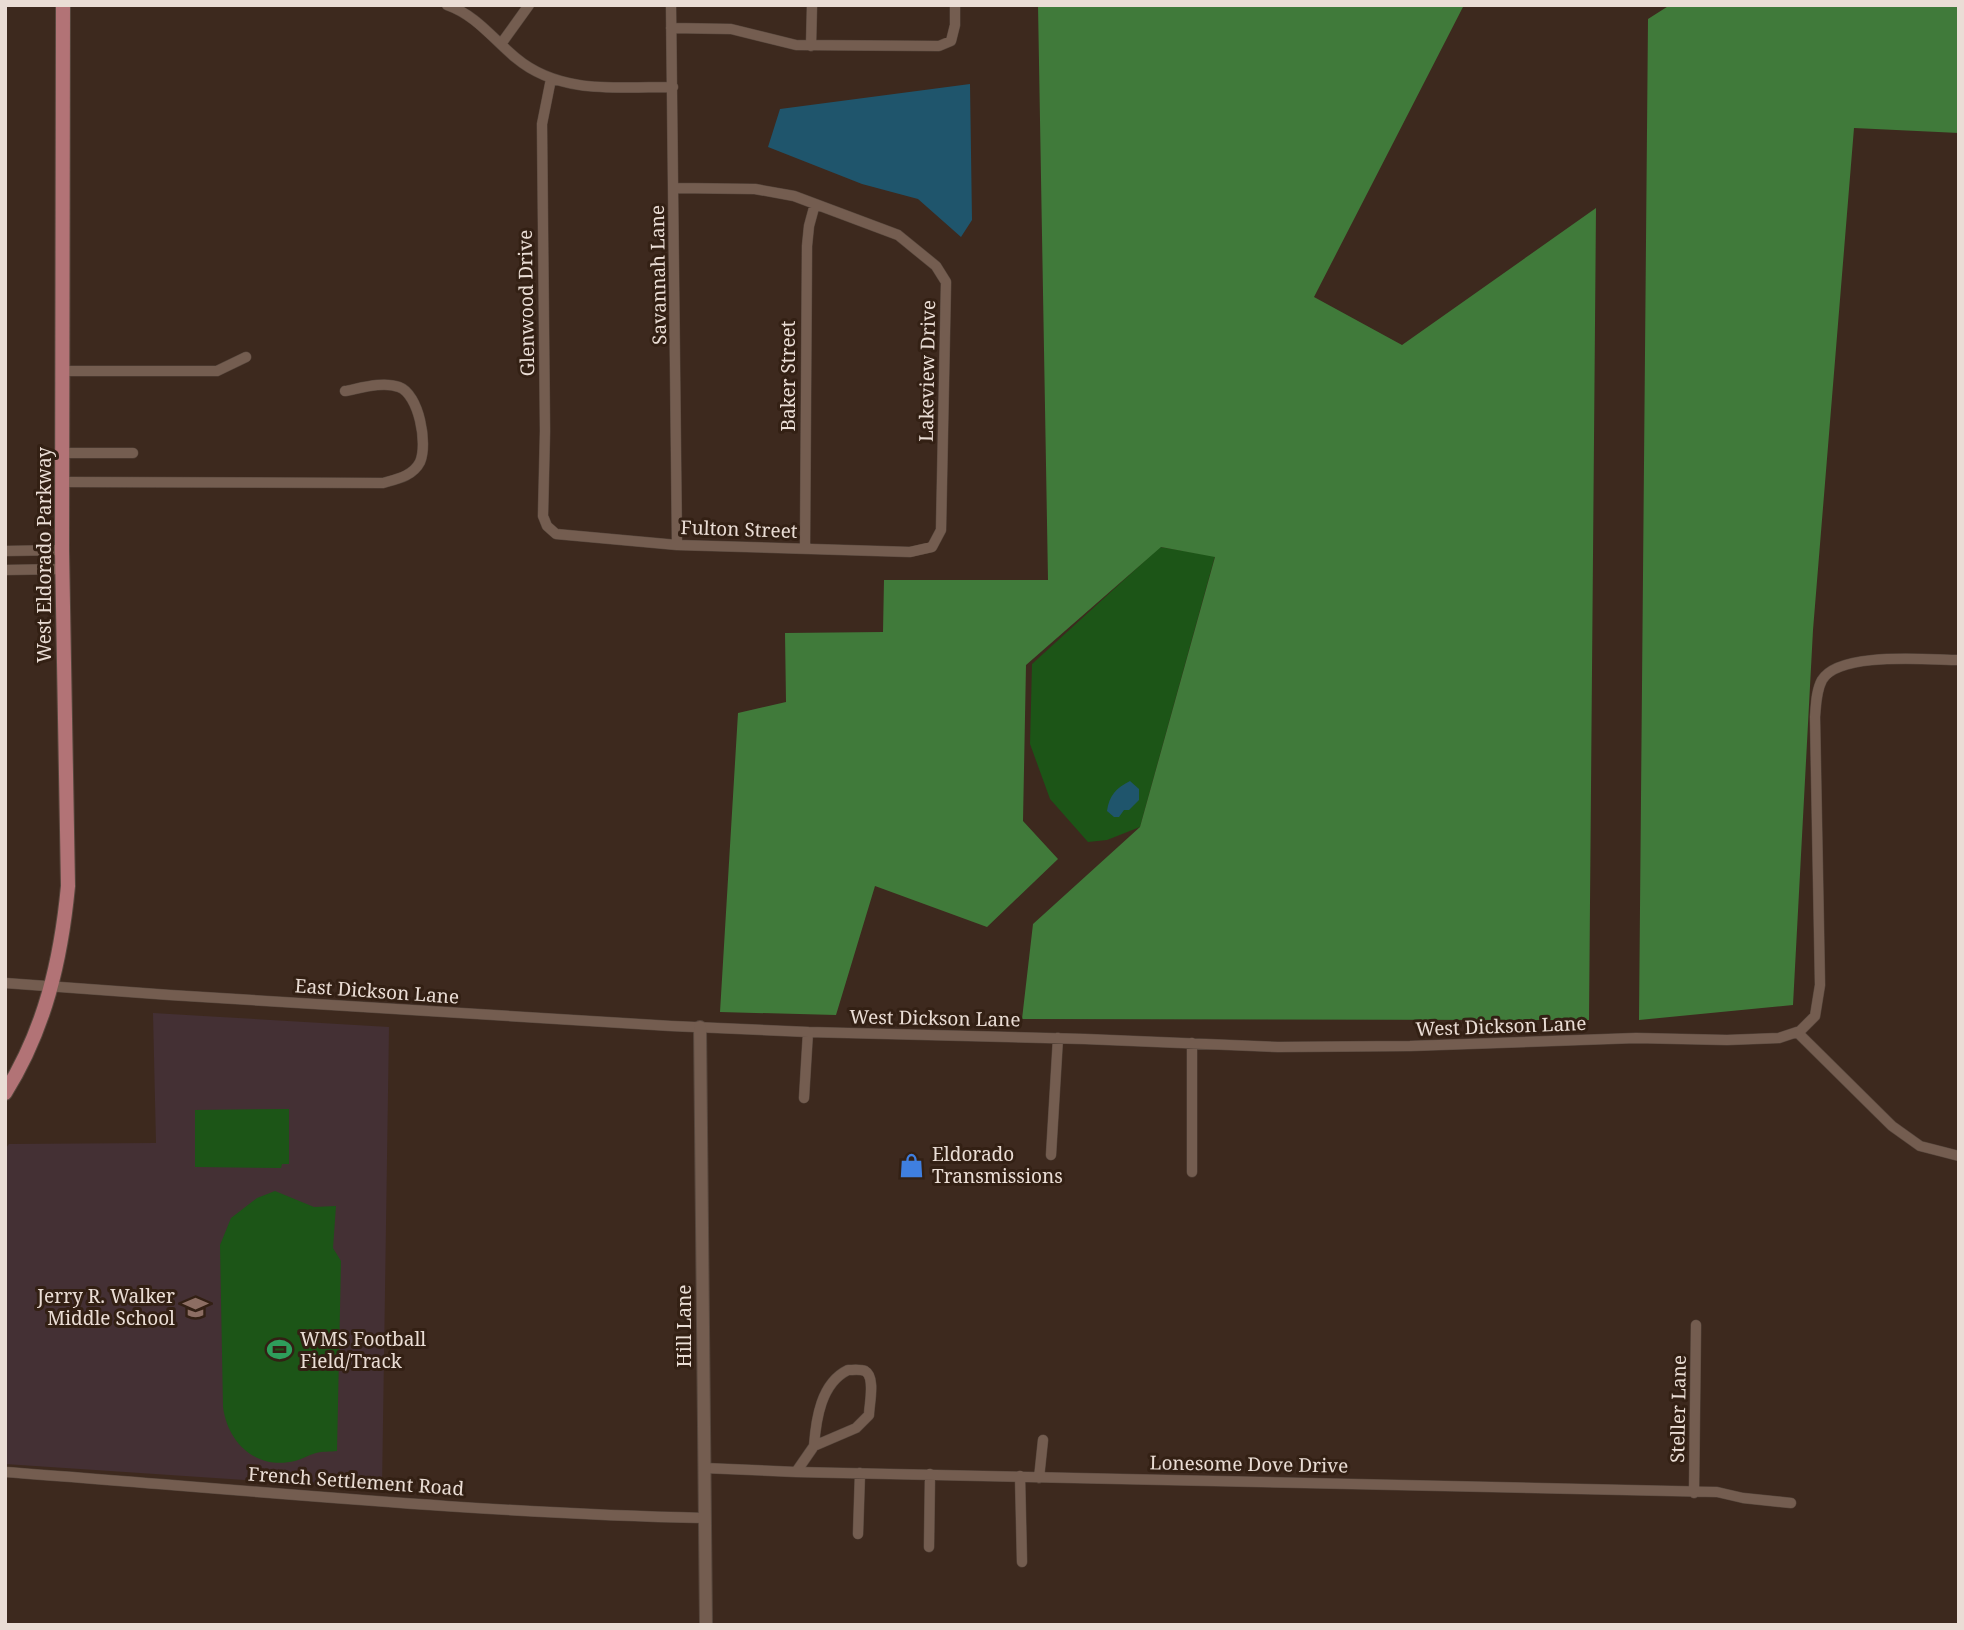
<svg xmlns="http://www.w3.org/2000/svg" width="1964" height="1630" font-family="'Noto Serif',serif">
<rect width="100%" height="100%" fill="#3d291e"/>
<path fill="#443034" d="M 153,1013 L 389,1027 L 382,1489 L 5,1464 L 5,1149 L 9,1144 L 156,1143 Z"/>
<path fill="#1c5517" d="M 1160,547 L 1215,556 L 1140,827 L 1107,840 L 1088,842 L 1050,799 L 1030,744 L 1032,664 Z
M 289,1109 L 289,1164 L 282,1164 L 281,1168 L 195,1167 L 195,1110 Z
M 275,1191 L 314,1207 L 336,1206 L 333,1248 L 341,1261 L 337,1451 C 330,1452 322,1451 316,1453 C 309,1455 302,1459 295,1461 C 257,1470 228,1444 223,1407 L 220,1245 L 231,1218 L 257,1198 Z"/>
<path fill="#407a3a" d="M 1038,5 L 1464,5 L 1314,297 L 1402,345 L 1596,208 L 1589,1020 L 1022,1019 L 1033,924 L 1140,827 L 1215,557 L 1161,547 L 1026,665 L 1023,821 L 1058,859 L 987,927 L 875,886 L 836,1015 L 720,1012 L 738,713 L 786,702 L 785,633 L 883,632 L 884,580 L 1048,580 Z
M 1670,5 L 1959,5 L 1959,133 L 1854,128 L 1813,630 L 1793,1005 L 1639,1020 L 1648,19 Z"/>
<path fill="#1f556c" d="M 970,84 L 972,220 L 961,237 L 918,199 L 862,184 L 768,147 L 780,109 Z
M 1130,781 L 1139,789 L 1139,800 L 1129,810 L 1124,810 L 1119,817 L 1114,817 L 1107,811 C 1109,796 1116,788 1130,781 Z"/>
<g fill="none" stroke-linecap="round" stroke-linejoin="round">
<defs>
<path id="minor" d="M 447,5 C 476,15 493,39 516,58 C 560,95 619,87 673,87
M 671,5 L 677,545
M 671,28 L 731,29 L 796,45 L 939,46 L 951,41 L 955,25 L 955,5
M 501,44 L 529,5
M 811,46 L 812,5
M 551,79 L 542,124 L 545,431 L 543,516 L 547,526 L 556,534 L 677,545 L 910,552 L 932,547 L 941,530 L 946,282 L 936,266 L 898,235 L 794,196 L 755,189 L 675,188
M 63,371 L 217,371 L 246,357
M 63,453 L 133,453
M 63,482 L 383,483 C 397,479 413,476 420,462 C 428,444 419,394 399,387 C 383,381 361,388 345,391
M 805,549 L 807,246 L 809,226 L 815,204
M 5,551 L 62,550
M 5,570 L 62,569
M 5,983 L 170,995 L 671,1026 L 808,1032 L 1085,1039 L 1278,1047 L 1410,1046 L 1636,1038 L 1727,1040 L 1779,1038 L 1800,1031 L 1815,1016 L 1820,985 L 1815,717 C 1816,705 1816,691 1822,680 C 1839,651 1928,660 1959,660
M 1797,1032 L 1892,1126 L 1920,1146 L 1959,1156
M 804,1098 L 808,1032
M 1051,1155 L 1058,1038
M 1192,1172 L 1192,1043
M 848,1370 C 853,1370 861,1369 865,1371 C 876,1377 869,1405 869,1415 L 856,1428 L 814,1446 C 816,1419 821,1383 848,1370 Z
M 704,1468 L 796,1472 L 1717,1492 L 1743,1498 L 1791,1503
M 5,1472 C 238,1489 471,1513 704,1518
M 796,1472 L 814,1446
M 1020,1476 L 1022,1562
M 1039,1478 L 1043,1440
M 1694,1493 L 1696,1325
M 858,1534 L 860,1473
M 929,1547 L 930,1474"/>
<path id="tertiary" d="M 700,1027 L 706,1625"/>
<path id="primary" d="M 5,1093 C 45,1029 61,960 68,886 L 62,550 L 63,5"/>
</defs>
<use href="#minor" stroke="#57473d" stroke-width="11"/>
<use href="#tertiary" stroke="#57473d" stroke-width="14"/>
<use href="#primary" stroke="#57473d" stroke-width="16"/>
<use href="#minor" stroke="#745d50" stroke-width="10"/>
<use href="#tertiary" stroke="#745d50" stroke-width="12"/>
<use href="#primary" stroke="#b27376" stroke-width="14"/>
</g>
<defs>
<symbol id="shop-bare" viewBox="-9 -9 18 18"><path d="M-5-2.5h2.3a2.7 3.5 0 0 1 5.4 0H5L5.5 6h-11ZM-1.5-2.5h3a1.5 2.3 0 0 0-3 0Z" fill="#3f7fe0" stroke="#332014" stroke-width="2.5" paint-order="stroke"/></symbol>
<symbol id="school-bare" viewBox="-9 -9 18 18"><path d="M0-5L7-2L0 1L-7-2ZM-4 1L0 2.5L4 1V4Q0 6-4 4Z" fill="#8d6e63" stroke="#332014" stroke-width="2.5" paint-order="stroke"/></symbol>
<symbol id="stadium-bare" viewBox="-9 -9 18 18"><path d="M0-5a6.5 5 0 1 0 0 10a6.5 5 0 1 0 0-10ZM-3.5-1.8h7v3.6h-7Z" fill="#2e9e5b" stroke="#332014" stroke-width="2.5" paint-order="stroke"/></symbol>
</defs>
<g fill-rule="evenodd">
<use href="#shop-bare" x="894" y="1148" width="35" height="35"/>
<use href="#school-bare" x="178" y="1290" width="35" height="35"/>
<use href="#stadium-bare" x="262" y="1332" width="35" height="35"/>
</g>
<g text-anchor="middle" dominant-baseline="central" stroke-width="6" stroke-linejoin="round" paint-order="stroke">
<g font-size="19" fill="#eaddd5" stroke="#332014">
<text transform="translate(658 275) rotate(-91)">Savannah Lane</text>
<text transform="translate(526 303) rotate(-91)">Glenwood Drive</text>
<text transform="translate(927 371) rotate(-89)">Lakeview Drive</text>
<text transform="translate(788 376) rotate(-90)">Baker Street</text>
<text transform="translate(739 529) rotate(2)">Fulton Street</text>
<text transform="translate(44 555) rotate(-90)">West Eldorado Parkway</text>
<text transform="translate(377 991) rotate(4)">East Dickson Lane</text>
<text transform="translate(935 1018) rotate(1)">West Dickson Lane</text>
<text transform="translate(1501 1026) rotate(-2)">West Dickson Lane</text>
<text transform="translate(684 1326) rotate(-90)">Hill Lane</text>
<text transform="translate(1678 1409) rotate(-89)">Steller Lane</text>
<text transform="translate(1249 1464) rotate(1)">Lonesome Dove Drive</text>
<text transform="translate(356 1481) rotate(4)">French Settlement Road</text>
</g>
<g font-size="19" fill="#eaddd5" stroke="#332014" text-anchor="start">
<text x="932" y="1154">Eldorado<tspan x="932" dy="22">Transmissions</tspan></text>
<text x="175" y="1296" text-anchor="end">Jerry R. Walker<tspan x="175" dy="22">Middle School</tspan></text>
<text x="300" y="1339">WMS Football<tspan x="300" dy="22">Field/Track</tspan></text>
</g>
</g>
<rect width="1964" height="1630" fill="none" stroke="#eaddd5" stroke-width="14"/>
</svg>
